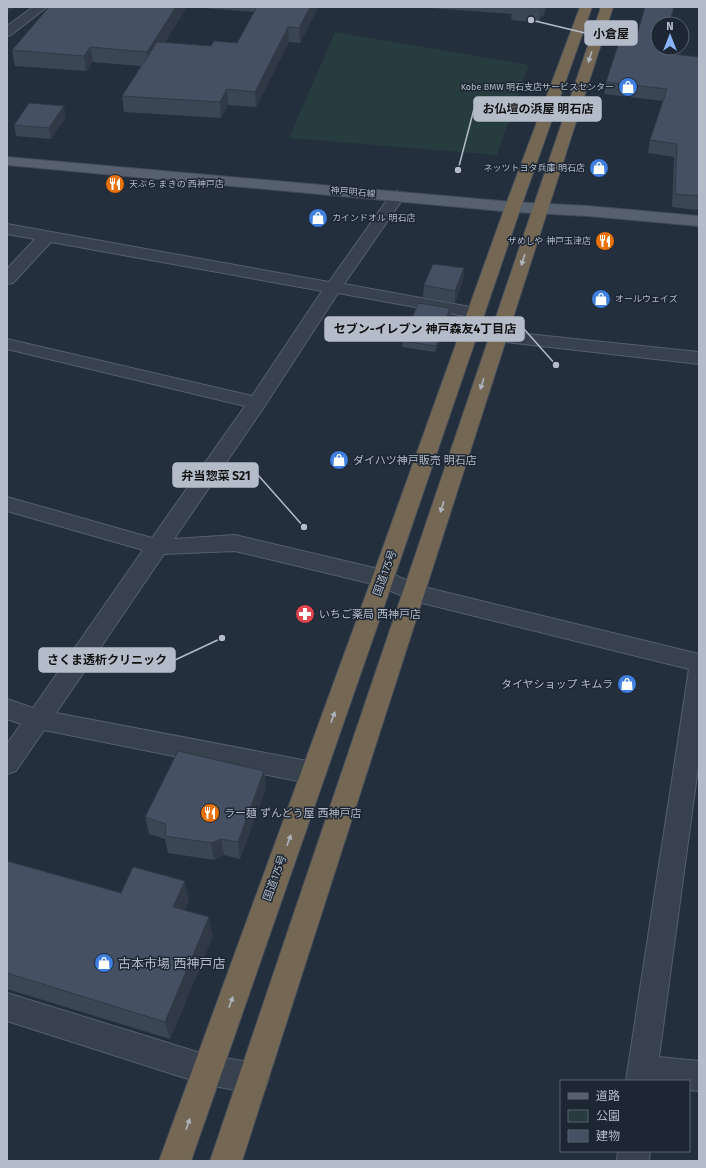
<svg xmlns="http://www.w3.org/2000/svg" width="706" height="1168" font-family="'Fira Sans','Noto Sans JP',sans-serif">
<rect width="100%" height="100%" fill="#242f3e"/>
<path fill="#263c3f" d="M 335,32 L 529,65 L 497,155 L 289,138 Z"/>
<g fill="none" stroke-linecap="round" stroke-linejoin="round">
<defs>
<path id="minor" d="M 33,7 L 47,7 L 11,35 L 7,36 L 7,26 Z
M 397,191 L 402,193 L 405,196 L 344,284 L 476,308 L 482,309 L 485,313 L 482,317 L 476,318 L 338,293 L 264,407 L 174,539 L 235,535 L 383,570 L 420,586 L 699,654 L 699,760 L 659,1057 L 699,1061 L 699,1091 L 689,1090 L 689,1081 L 626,1081 L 689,669 L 414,601 L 377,585 L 235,551 L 164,554 L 56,713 L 313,762 L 322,766 L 326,773 L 322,780 L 313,784 L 44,730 L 16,771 L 7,774 L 7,744 L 21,724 L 7,719 L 7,699 L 33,708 L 143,550 L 7,511 L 7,497 L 152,538 L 245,406 L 7,349 L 7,339 L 252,396 L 322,291 L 51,242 L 13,283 L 7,284 L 7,269 L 35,239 L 7,234 L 7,224 L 329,282 L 392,193 Z
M 470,326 L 498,331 L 699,352 L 699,364 L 498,341 L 464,335 L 461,331 L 464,327 Z
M 7,993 L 207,1055 L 254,1063 L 265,1067 L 269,1078 L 265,1089 L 254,1093 L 207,1085 L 7,1021 Z
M 618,1151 L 650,1151 L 649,1161 L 617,1161 Z"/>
<path id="major" d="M 7,157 L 513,202 L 588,206 L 699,216 L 699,226 L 588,216 L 513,212 L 7,165 Z"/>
<path id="highway" d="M 580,7 L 592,7 L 521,207 L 394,578 L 191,1161 L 159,1161 L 372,578 L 505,207 Z
M 601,7 L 613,7 L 242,1161 L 210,1161 Z"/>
</defs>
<use href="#minor" stroke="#565f6c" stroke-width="2"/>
<use href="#major" stroke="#414a57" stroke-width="2"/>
<use href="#highway" stroke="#434c59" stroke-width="2"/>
<use href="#minor" fill="#38414e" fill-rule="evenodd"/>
<use href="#major" fill="#56606e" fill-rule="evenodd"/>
<use href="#highway" fill="#746855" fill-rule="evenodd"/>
</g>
<path fill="#3b4654" d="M 187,7 L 165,42 L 211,46 L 237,43 L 255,12 L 190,7 L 318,7 L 300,43 L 289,42 L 256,107 L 228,105 L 221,118 L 124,112 L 122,96 L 141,66 L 93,62 L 86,71 L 15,66 L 12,50 Z
M 416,7 L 547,7 L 543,17 L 541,16 L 539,23 L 511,20 L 512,14 Z
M 645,7 L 674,7 L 670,24 L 658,24 L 658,48 L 666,48 L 665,53 L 699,57 L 699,203 L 697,210 L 672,207 L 674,157 L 648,153 L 650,140 L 663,101 L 604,94 L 606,82 L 637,35 Z
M 66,117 L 51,139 L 16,136 L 14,125 Z
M 464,268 L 463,280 L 455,303 L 423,297 L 424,285 Z
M 450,308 L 450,315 L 435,352 L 402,347 L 403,341 Z
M 264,771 L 266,788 L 240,859 L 224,855 L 214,860 L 168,853 L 165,839 L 149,834 L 145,817 Z
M 7,861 L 121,893 L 189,901 L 185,910 L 213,936 L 170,1039 L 7,989 Z"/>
<path fill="#303945" d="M 7,7 L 16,7 L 7,13 Z
M 176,7 L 187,7 L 149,67 L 147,52 Z
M 310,7 L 318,7 L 300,43 L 299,28 Z
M 541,7 L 542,7 L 541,16 L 539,23 Z
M 544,7 L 547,7 L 543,17 Z
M 674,7 L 670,24 L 669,24 Z
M 288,27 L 289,42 L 256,107 L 255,92 Z
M 90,47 L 93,62 L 86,71 L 84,56 Z
M 227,89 L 228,105 L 221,118 L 220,102 Z
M 64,106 L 66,117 L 51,139 L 49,128 Z
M 464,268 L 463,280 L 455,303 L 455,291 Z
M 450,308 L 450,315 L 435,352 L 436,346 Z
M 264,771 L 266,788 L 240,859 L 238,842 Z
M 221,839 L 224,855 L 214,860 L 211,843 Z
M 185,881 L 189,901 L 178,926 L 173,907 Z
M 209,917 L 213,936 L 170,1039 L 165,1022 Z"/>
<path fill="#455162" stroke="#303945" d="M 49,7 L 176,7 L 147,52 L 90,47 L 84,56 L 12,50 Z
M 257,7 L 310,7 L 299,28 L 288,27 L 255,92 L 227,89 L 220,102 L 122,96 L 157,42 L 211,46 L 214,41 L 237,43 Z
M 527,7 L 541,7 L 540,8 Z
M 645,7 L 674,7 L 669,24 L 658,24 L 658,48 L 666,48 L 664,53 L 699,57 L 699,196 L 675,194 L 677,144 L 650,140 L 667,89 L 606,82 L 622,33 L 637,35 Z
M 29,103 L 64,106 L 49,128 L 14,125 Z
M 433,264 L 464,268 L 455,291 L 424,285 Z
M 418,303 L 450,308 L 436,346 L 403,341 Z
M 178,751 L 264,771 L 238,842 L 221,839 L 211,843 L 165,836 L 166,824 L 145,817 Z
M 7,861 L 121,893 L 133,867 L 185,881 L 173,907 L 209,917 L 165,1022 L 7,973 Z"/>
<defs><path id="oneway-solid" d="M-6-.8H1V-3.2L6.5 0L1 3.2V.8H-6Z"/></defs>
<g fill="#aeb4bd">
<use href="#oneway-solid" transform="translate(590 57) rotate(108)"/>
<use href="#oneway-solid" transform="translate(523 260) rotate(108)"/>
<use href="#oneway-solid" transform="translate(482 384) rotate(108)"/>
<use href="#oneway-solid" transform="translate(442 507) rotate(108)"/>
<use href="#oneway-solid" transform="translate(333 717) rotate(-70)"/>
<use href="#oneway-solid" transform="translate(289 840) rotate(-70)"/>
<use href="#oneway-solid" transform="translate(231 1002) rotate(-70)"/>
<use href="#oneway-solid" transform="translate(188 1124) rotate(-71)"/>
</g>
<defs>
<symbol id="shop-disc" viewBox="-11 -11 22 22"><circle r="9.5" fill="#3f7fe0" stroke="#1d2633"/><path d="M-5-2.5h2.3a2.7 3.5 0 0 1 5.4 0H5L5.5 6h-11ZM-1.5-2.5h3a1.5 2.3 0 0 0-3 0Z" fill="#fff"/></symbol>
<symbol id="restaurant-disc" viewBox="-11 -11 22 22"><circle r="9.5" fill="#e8710a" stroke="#1d2633"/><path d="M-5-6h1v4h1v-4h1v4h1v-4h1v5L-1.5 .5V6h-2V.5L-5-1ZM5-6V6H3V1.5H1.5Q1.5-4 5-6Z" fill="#fff"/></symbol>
<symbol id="pharmacy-disc" viewBox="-11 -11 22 22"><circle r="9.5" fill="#e0444e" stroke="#1d2633"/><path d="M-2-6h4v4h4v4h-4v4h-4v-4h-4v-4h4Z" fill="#fff"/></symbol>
</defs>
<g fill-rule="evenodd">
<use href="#shop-disc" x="617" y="76" width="22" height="22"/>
<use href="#shop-disc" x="588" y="157" width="22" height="22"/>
<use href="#restaurant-disc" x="104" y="173" width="22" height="22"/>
<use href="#shop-disc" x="307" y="207" width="22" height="22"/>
<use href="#restaurant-disc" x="594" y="230" width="22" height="22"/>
<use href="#shop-disc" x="590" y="288" width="22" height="22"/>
<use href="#shop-disc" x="328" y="449" width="22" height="22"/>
<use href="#pharmacy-disc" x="294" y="603" width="22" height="22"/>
<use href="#shop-disc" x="616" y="673" width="22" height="22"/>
<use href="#restaurant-disc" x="199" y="802" width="22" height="22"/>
<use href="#shop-disc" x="93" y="952" width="22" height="22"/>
</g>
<g text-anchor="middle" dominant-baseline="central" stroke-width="3" stroke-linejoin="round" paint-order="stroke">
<g font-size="9" fill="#b4bcc9" stroke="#1d2633" text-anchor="end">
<text x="614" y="87">Kobe BMW 明石支店サービスセンター</text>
<text x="585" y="168">ネッツトヨタ兵庫 明石店</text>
<text x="129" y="184" text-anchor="start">天ぷら まきの 西神戸店</text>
<text x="332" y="218" text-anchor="start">カインドオル 明石店</text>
<text x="591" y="241">ザめしや 神戸玉津店</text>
<text x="615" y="299" text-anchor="start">オールウェイズ</text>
</g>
<g font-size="9" fill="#b4bcc9" stroke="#1d2633">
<text transform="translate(353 192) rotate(5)">神戸明石線</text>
</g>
<g font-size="11" fill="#b4bcc9" stroke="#1d2633" text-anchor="start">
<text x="353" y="460">ダイハツ神戸販売 明石店</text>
<text x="319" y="614">いちご薬局 西神戸店</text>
<text x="613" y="684" text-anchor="end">タイヤショップ キムラ</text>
<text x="224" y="813">ラー麺 ずんどう屋 西神戸店</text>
</g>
<g font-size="11" fill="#b4bcc9" stroke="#1d2633">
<text transform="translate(385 573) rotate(-70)">国道175号</text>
<text transform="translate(275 878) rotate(-70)">国道175号</text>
</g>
<g font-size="13" fill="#b4bcc9" stroke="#1d2633" text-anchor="start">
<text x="118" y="963">古本市場 西神戸店</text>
</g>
</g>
<path fill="none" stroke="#b4bcc9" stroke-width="1.5" d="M531 20L585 33M458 170L474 109M556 365L524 329M304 527L258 475M222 638L175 660"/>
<g fill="#b4bcc9" stroke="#1d2633" stroke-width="1.5">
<circle cx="531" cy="20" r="4"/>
<circle cx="458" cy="170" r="4"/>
<circle cx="556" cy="365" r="4"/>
<circle cx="304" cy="527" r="4"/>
<circle cx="222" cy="638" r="4"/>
</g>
<g fill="#b4bcc9" stroke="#b4bcc9" stroke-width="1.5">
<rect x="585" y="21" width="52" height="24" rx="4"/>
<rect x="474" y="97" width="127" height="24" rx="4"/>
<rect x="325" y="317" width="199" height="24" rx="4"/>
<rect x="173" y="463" width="85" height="24" rx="4"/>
<rect x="39" y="648" width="136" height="24" rx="4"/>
</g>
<g font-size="12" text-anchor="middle" font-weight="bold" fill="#111">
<text x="611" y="38">小倉屋</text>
<text x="538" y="113">お仏壇の浜屋 明石店</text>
<text x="425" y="333">セブン-イレブン 神戸森友4丁目店</text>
<text x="216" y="480">弁当惣菜 S21</text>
<text x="107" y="664">さくま透析クリニック</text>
</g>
<rect width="706" height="1168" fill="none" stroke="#b4bcc9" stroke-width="16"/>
<rect x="560" y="1080" width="130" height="72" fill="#1d2633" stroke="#59626f"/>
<rect x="568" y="1093" width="20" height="6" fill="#56606e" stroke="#59626f"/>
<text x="596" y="1100" font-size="12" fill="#b4bcc9">道路</text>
<rect x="568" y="1110" width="20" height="12" fill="#263c3f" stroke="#59626f"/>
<text x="596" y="1120" font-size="12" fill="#b4bcc9">公園</text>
<rect x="568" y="1130" width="20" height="12" fill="#455162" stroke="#59626f"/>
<text x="596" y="1140" font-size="12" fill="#b4bcc9">建物</text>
<g transform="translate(670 36)"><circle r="19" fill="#1d2633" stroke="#59626f"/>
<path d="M0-3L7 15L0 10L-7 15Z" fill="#8ab4f8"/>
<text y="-6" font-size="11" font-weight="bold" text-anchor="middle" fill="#b4bcc9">N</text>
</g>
</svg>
